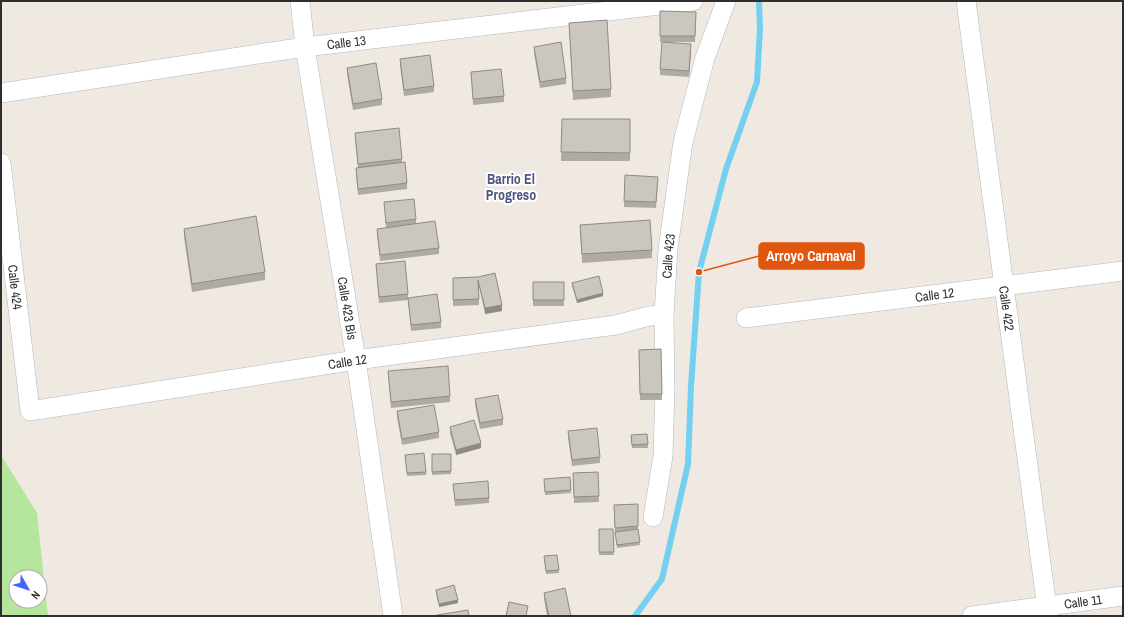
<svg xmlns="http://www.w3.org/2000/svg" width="1124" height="617" font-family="'Archivo Narrow',sans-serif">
<rect width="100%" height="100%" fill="#efe9e1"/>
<path fill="#b6e59e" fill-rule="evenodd" d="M 1,455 L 37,513 L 48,616 L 1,616 ZM 16,577 L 40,577 L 40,601 L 16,601 Z"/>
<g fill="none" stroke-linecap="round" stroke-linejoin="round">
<path stroke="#75cff0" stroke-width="6" d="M 635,616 L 662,579 L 688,464 L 691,386 L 699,272 L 726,169 L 757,82 L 760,28 L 759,1"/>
<defs>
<g id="street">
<path id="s1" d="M 300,1 L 305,47 L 356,360 L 393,616"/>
<path id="s2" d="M 966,1 L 1048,616"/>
<path id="s3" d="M 1,93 L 305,47 L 693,1"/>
<path id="s4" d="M 1,163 L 30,411 L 356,360 L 616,325 L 649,316 L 664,315"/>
<path id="s5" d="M 746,318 L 1123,271"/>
<path id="s6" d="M 653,517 L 663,456 L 665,390 L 664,315 L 668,249 L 683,142 L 705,58 L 726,1"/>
<path id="s7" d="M 972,616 L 1123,596"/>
</g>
</defs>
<use href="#street" stroke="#b4b7c1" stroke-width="20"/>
<use href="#street" stroke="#fff" stroke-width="19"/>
</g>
<path fill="#afaba4" d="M 660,11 L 696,12 L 695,42 L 660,42 Z
M 569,23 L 611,89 L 611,97 L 573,100 Z
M 534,47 L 566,78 L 566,84 L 540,88 L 534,53 Z
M 691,50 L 689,77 L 660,75 L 660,69 Z
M 400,59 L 434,86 L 434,92 L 404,96 L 400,65 Z
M 347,68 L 382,99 L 382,105 L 353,110 L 347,74 Z
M 471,72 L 504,96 L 504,102 L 473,105 Z
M 562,119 L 630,119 L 630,161 L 561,161 Z
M 355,133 L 402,159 L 402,163 L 407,183 L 407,189 L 358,195 L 356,174 L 356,168 L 358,168 L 355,139 Z
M 658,183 L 656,208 L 624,207 L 624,201 Z
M 384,202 L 416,219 L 416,224 L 439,248 L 439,254 L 380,261 L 377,235 L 377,229 L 386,228 Z
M 580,225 L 652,250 L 652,258 L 582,263 Z
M 184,229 L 265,272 L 265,280 L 192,292 L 184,237 Z
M 376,264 L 408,294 L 408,298 L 441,322 L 441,328 L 411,331 L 408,300 L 379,303 Z
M 478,277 L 502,311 L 485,314 L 479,286 L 479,305 L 453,306 L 453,278 Z
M 533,282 L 564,282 L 564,306 L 533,306 Z
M 572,283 L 603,296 L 577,303 L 572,286 Z
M 661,349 L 662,400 L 640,400 L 639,350 Z
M 388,371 L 450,396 L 450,402 L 391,408 Z
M 475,399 L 503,419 L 503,425 L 480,429 L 475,405 Z
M 397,411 L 439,432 L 439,438 L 402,445 L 397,417 Z
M 450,427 L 481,448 L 456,455 L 450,433 Z
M 568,431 L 600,457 L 600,463 L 572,466 L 568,437 Z
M 631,435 L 648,444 L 648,448 L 632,448 Z
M 432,454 L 451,454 L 451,474 L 432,475 Z
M 405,455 L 426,472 L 426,475 L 407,476 Z
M 598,472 L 599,502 L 574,503 L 573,473 Z
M 570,477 L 571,493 L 545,495 L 544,482 Z
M 453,484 L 489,498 L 489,503 L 455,506 Z
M 638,504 L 638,529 L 640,545 L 617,548 L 615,535 L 614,505 Z
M 599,529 L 613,529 L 614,555 L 599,555 Z
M 544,556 L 559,570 L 559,573 L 546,574 Z
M 436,590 L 458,603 L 439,607 L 436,593 Z
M 544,593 L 571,616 L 547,616 L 544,599 Z"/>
<path fill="#8e8b86" d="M 691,44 L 691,50 L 689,77 L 689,71 Z
M 603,293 L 603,296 L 577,303 L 577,300 Z
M 502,305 L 502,311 L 485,314 L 485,308 Z
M 481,443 L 481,448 L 456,455 L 456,450 Z
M 458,600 L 458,603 L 439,607 L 439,604 Z"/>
<path fill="#cbc7bf" stroke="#8e8b86" d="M 660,11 L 696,12 L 695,36 L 660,36 Z
M 607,20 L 611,89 L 573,91 L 569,23 Z
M 561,42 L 566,78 L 540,82 L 534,47 Z
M 662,42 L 691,44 L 689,71 L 660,69 Z
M 430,55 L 434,86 L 404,90 L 400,59 Z
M 376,63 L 382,99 L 353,104 L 347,68 Z
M 501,69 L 504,96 L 473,99 L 471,72 Z
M 562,119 L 630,119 L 630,153 L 561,152 Z
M 399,128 L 402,159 L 358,164 L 355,133 Z
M 405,162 L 407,183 L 358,189 L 356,168 Z
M 625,175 L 658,177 L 656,202 L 624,201 Z
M 414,199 L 416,219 L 386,223 L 384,202 Z
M 256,216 L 265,272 L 192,284 L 184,229 Z
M 650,220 L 652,250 L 582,254 L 580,225 Z
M 435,221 L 439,248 L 380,255 L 377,229 Z
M 405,261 L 408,294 L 379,297 L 376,264 Z
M 495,273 L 502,305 L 485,308 L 478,280 L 479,299 L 453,300 L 453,278 L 478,277 Z
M 599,276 L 603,293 L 577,300 L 572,283 Z
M 533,282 L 564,282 L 564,300 L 533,300 Z
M 437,294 L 441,322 L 411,325 L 408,298 Z
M 661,349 L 662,394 L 640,394 L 639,350 Z
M 448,366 L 450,396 L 391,402 L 388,371 Z
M 498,395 L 503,419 L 480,423 L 475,399 Z
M 434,405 L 439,432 L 402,439 L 397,411 Z
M 474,420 L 481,443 L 456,450 L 450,427 Z
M 597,428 L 600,457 L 572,460 L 568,431 Z
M 647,434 L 648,444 L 632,445 L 631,435 Z
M 424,453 L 426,472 L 407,473 L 405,455 Z
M 432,454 L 451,454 L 451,471 L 432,472 Z
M 598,472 L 599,496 L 574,497 L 573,473 Z
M 570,477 L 571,490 L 545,492 L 544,479 Z
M 488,481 L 489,498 L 455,500 L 453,484 Z
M 638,504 L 638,526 L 615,528 L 614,505 Z
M 599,529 L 613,529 L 614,552 L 599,552 Z
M 638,529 L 640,542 L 617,545 L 615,532 Z
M 557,555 L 559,570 L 546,571 L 544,556 Z
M 454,585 L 458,600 L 439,604 L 436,590 Z
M 565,588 L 571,616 L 549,616 L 544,593 Z
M 509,602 L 528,606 L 526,616 L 506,616 Z
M 468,610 L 469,616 L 437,616 L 437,615 Z"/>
<g text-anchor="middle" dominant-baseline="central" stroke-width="4" stroke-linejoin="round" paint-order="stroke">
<g font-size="13" fill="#2e2e2e" stroke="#fff">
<text stroke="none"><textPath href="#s3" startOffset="349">Calle 13</textPath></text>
<text stroke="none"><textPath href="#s6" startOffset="262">Calle 423</textPath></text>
<text stroke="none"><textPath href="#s4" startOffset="125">Calle 424</textPath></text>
<text stroke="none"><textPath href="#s5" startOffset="190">Calle 12</textPath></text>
<text stroke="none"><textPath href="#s1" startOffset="311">Calle 423 Bis</textPath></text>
<text stroke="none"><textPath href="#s2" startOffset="310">Calle 422</textPath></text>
<text stroke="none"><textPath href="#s4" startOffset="571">Calle 12</textPath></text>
<text stroke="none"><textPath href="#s7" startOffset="112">Calle 11</textPath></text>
</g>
<g font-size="14" font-weight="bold" fill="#4d5680" stroke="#fff">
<text x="511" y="179">Barrio El<tspan x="511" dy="16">Progreso</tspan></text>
</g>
</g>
<path fill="none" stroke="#df570e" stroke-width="1.5" d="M699 272L759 256"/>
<circle fill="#df570e" stroke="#fff" stroke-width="1.5" cx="699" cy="272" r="4"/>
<rect fill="#df570e" stroke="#df570e" stroke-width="1.5" x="759" y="243" width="105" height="26" rx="4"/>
<g font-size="14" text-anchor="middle" font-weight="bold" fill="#fff">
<text x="811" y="261">Arroyo Carnaval</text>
</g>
<rect width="1124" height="617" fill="none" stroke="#2e2e2e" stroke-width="4"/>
<g transform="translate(28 589) rotate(129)"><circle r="19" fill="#ffffff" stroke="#ababab"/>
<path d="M0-3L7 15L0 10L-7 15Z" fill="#4264fb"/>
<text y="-6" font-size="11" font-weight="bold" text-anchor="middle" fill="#2e2e2e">N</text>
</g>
</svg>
